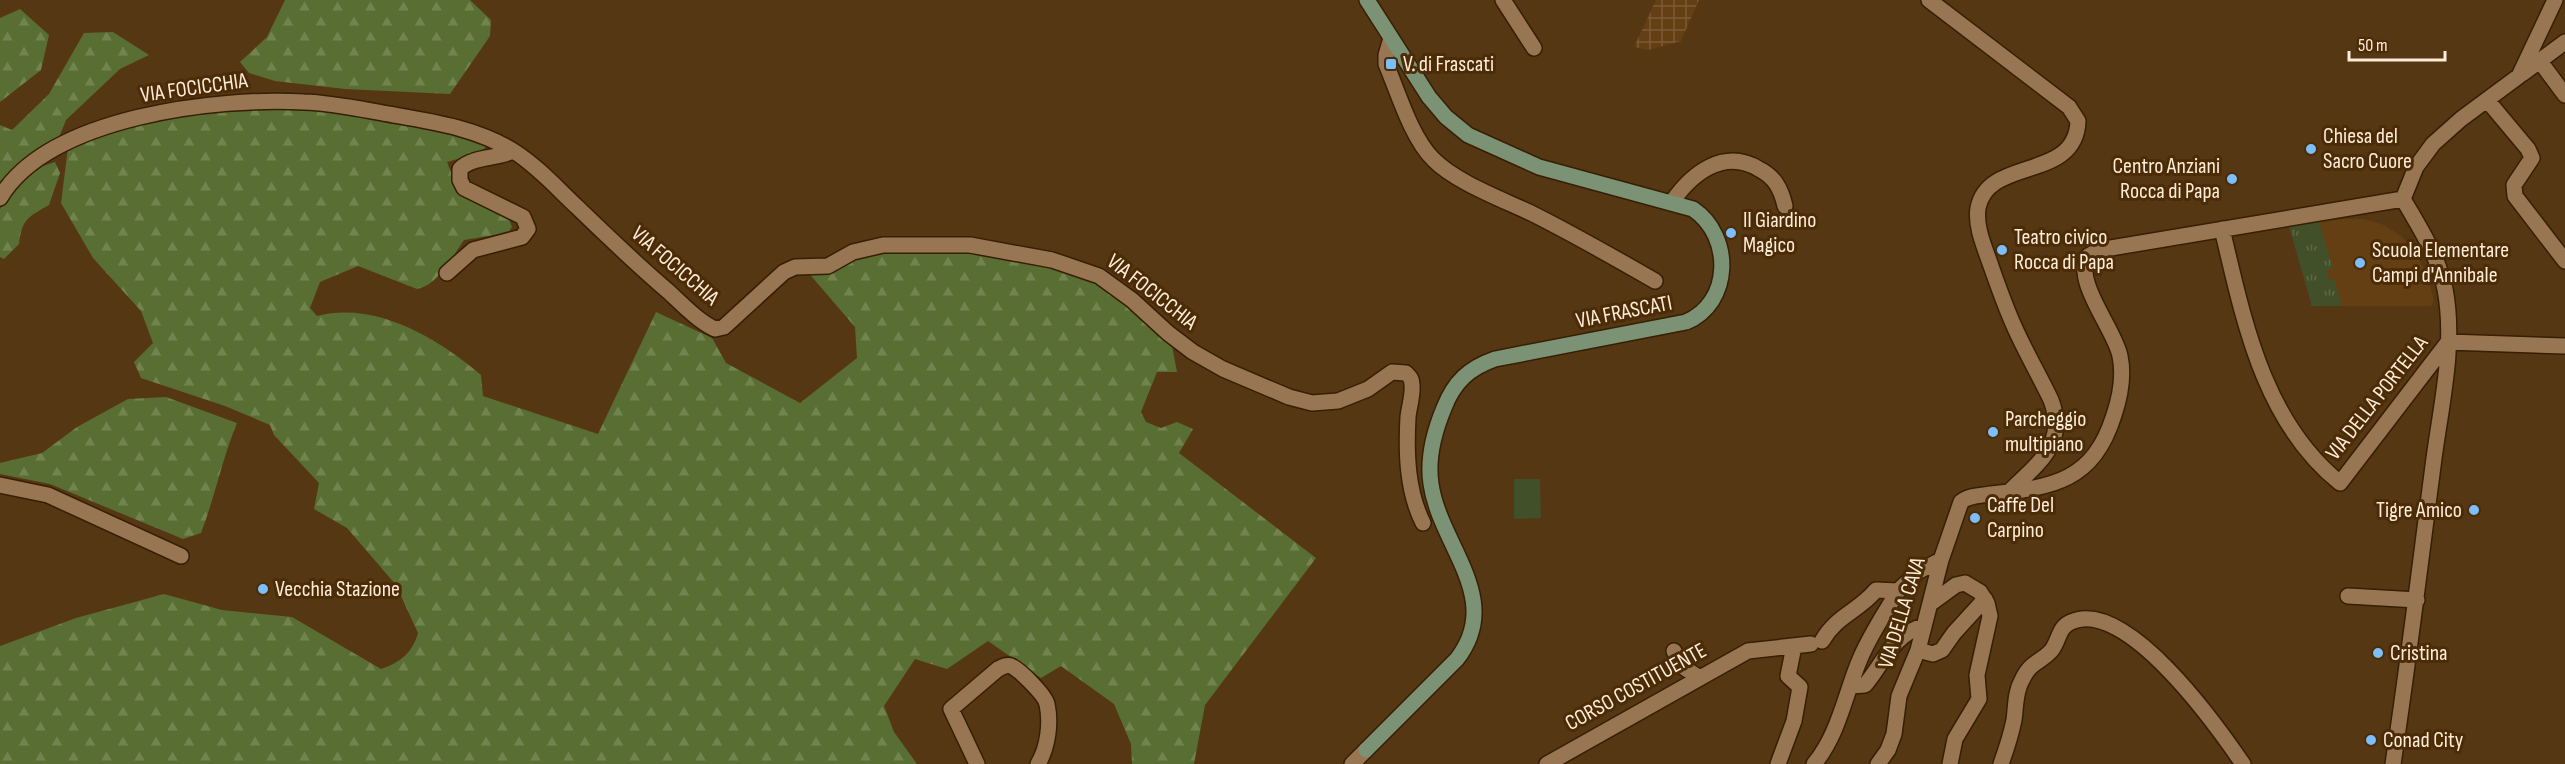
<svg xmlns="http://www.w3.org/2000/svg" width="2565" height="764" font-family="'Sofia Sans Condensed',sans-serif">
<defs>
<pattern id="industrial-grid" width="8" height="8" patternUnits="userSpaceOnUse" patternTransform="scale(1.5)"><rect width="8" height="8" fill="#643f14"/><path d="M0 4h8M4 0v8" fill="none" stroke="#7b5b35"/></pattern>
<pattern id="grass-tufts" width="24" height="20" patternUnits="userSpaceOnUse" patternTransform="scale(1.5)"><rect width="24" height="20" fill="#415028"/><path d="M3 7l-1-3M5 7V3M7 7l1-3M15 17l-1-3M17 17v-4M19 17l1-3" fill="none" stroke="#5e6946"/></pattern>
<pattern id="forest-firs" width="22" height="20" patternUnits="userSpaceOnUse" patternTransform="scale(1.5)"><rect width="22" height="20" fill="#586e32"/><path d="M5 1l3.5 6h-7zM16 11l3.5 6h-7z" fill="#71834f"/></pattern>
</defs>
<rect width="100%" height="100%" fill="#563713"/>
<path fill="#643f14" d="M 2343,219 L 2364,219 L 2384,225 L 2401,236 L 2415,252 L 2427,274 L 2434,300 L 2431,306 L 2312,306 L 2289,226 Z"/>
<path fill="url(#industrial-grid)" d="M 1656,0 L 1699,0 L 1681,41 L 1648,50 L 1634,47 Z"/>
<path fill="url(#grass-tufts)" d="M 2319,222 L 2333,268 L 2326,271 L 2329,280 L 2334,279 L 2342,306 L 2312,306 L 2289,226 Z"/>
<path fill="url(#forest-firs)" d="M 285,0 L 470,0 L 491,20 L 490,36 L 450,94 L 345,89 L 275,81 L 249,73 L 240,62 L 267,37 Z
M 20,9 L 49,35 L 41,70 L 0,102 L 0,18 Z
M 113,32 L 149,55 L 120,69 L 66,120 L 58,140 L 0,191 L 0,125 L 12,130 L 49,94 L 84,33 Z
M 261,106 L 343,111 L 444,130 L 486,146 L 482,152 L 447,162 C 461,200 475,201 509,219 L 512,227 L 508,233 L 464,240 C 452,257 438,285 417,289 L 358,266 L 320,282 L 310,308 L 317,316 C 376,301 437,338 481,375 L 483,396 L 598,434 L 656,312 L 712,338 L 726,363 L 800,403 L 857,358 L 855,327 L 806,270 L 860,253 L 973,250 L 1064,266 L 1102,281 L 1172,346 L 1177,372 L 1157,372 L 1141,412 L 1146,422 L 1161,428 L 1177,422 L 1193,429 L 1179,453 L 1316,558 L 1205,705 L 1194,764 L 1132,764 L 1131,744 L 1114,704 L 1061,666 L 1041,678 L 988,641 L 947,669 L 915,659 L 884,706 L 894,732 L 917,764 L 0,764 L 0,646 L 76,618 L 164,594 L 222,610 L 292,617 L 381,669 C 400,663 413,652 418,633 L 396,585 L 347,528 L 314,509 L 319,483 L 274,435 L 270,425 L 225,406 L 141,378 L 134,362 L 153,343 L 141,311 L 93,258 L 61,203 L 68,148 L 100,132 L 210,111 Z
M 55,162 L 60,173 L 49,205 C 28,217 22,219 19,244 L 4,259 L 0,257 L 0,209 L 17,185 L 34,169 Z
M 166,397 L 237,423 C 222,459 215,497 201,533 L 183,539 L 50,484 L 0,474 L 0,463 L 42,453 L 77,427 L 128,399 Z"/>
<path fill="#415028" d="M 1514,479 L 1540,479 L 1541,518 L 1514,519 Z"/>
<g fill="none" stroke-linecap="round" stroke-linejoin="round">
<defs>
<path id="minor" d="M 1503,0 L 1534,48
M 1929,0 L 2069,107 L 2078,121 C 2076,182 1988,156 1978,208 C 1975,227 1985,248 1991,266 C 1998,286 2005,306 2014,326 C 2025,351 2039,375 2051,400 C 2068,444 2037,464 2009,492
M 1391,38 L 1386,55 L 1386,64 C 1398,92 1411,137 1433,159 C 1455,182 1504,200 1533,214 C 1575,235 1615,258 1655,281
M 2539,60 L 2565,95
M 2522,74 L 2565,42
M 2487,100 L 2528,149 L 2532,158 L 2514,185 L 2515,196 L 2565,261
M 0,198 C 48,116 219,97 304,102 C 335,103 364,110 394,115 C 435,122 479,129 515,152 C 538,167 556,187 576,206 C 606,235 637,265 669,292 C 683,305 698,321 715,329 L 724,327 L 784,272 L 795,267 L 828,266 L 853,252 L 883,245 L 970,245 L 1052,260 L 1099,276 L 1132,300 L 1168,333 L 1193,352 L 1223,369 L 1289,397 L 1312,403 L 1338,401 L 1368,389 L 1392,372 L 1406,373 C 1410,377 1412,379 1412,385 C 1413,396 1409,407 1408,417 C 1406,453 1407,491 1423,523
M 2403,199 L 2416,167 L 2433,144 L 2461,119 L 2519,76 L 2555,0
M 1672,202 C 1692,173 1724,148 1759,169 C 1775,177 1781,189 1785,206
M 2222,229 C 2244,321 2263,421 2340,483 L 2448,342
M 447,273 L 473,250 L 522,237 L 528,229 L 523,217 L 464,188 L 460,180 L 460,169 C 473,156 497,159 513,151
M 2448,342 L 2565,346
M 0,485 L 48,495 L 181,556
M 2348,596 L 2417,600
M 1930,604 L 1956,585 L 1965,583 L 1980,592 L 1987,603 L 1990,616 L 1977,675 L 1979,699 L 1955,739 L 1950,764
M 1822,641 C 1837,615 1859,611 1876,590 L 1898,591 L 1919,571 L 1941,560
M 1918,650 L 1933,654 L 1942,650 L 1954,633 L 1985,599
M 1674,651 L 1678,659
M 1683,667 L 1700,678
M 1850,686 L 1865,685 C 1882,665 1895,632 1924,626
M 977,764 L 951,709 L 998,669 C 1002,667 1006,664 1011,666 C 1020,670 1045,695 1047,704 C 1051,723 1048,747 1038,764
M 1352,764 L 1366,750
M 1547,764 L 1748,651 L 1811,644
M 1778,764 L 1794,721 L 1800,687 L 1788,676 L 1794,646
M 1814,764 C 1839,734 1845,694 1860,659 C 1870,635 1885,613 1898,591
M 1878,764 L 1888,750 L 1894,734 L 1899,696 L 1918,650 L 1941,560 L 1961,502 C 1969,495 1980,496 1991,494 C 2053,487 2093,482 2114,415 C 2120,397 2124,375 2120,356 C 2115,330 2073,281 2088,256 L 2099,250 L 2403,199
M 2001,764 C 2006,750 2011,735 2014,720 C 2016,706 2015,692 2022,680 C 2031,661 2040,663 2051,651 C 2059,642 2058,627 2071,622 C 2126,597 2217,726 2243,764
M 2393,764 C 2408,665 2420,565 2433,466 C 2440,409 2456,347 2445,289 C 2438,256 2420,228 2403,199"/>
<path id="secondary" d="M 1366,750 L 1457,659 C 1504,598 1440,546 1431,484 C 1427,458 1434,432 1444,408 C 1454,382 1469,368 1495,359 L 1686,322 C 1732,303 1733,236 1693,209 L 1539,167 L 1468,135 L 1446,117 L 1429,97 L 1367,0"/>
</defs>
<use href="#minor" stroke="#361f04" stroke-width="18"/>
<use href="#secondary" stroke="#361f04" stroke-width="18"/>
<use href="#minor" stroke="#997653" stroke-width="15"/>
<use href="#secondary" stroke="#7c9275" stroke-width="15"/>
</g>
<g fill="#7cbef9" stroke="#4b2c07" stroke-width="2">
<rect x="1385" y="58" width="12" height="12" rx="3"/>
<circle cx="2311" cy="149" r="6"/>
<circle cx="2232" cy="179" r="6"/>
<circle cx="1731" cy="233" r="6"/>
<circle cx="2002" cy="250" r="6"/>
<circle cx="2360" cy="263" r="6"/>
<circle cx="1993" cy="432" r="6"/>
<circle cx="2474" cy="510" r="6"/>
<circle cx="1975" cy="518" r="6"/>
<circle cx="263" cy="589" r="6"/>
<circle cx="2378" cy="653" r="6"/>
<circle cx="2371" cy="740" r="6"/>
</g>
<g text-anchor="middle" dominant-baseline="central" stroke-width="6" stroke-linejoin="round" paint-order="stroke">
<g font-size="22" fill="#feebd8" stroke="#4b2c07" text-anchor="start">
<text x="1403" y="64">V. di Frascati</text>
<text x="2323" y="136">Chiesa del<tspan x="2323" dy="25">Sacro Cuore</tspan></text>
<text x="2220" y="166" text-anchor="end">Centro Anziani<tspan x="2220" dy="25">Rocca di Papa</tspan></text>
<text x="1743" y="220">Il Giardino<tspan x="1743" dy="25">Magico</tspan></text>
<text x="2014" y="237">Teatro civico<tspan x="2014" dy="25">Rocca di Papa</tspan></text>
<text x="2372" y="250">Scuola Elementare<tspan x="2372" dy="25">Campi d'Annibale</tspan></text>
<text x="2005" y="419">Parcheggio<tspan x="2005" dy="25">multipiano</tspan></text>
<text x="1987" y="505">Caffe Del<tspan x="1987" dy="25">Carpino</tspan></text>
<text x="2462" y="510" text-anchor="end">Tigre Amico</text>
<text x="275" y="589">Vecchia Stazione</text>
<text x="2390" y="653">Cristina</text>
<text x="2383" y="740">Conad City</text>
</g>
<g font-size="22" fill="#feebd8" stroke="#4b2c07">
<text transform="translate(194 88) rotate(-8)">VIA FOCICCHIA</text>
<text transform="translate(675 266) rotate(41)">VIA FOCICCHIA</text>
<text transform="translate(1152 292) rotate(38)">VIA FOCICCHIA</text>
<text transform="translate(1624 312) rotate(-11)">VIA FRASCATI</text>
<text transform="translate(2377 398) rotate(-52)">VIA DELLA PORTELLA</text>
<text transform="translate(1902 613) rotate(-73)">VIA DELLA CAVA</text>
<text transform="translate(1636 687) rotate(-29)">CORSO COSTITUENTE</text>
</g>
</g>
<path d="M2349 51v9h96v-9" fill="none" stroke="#feebd8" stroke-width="3"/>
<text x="2358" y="51" font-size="18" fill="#feebd8" stroke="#4b2c07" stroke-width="4.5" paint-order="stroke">50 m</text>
</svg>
